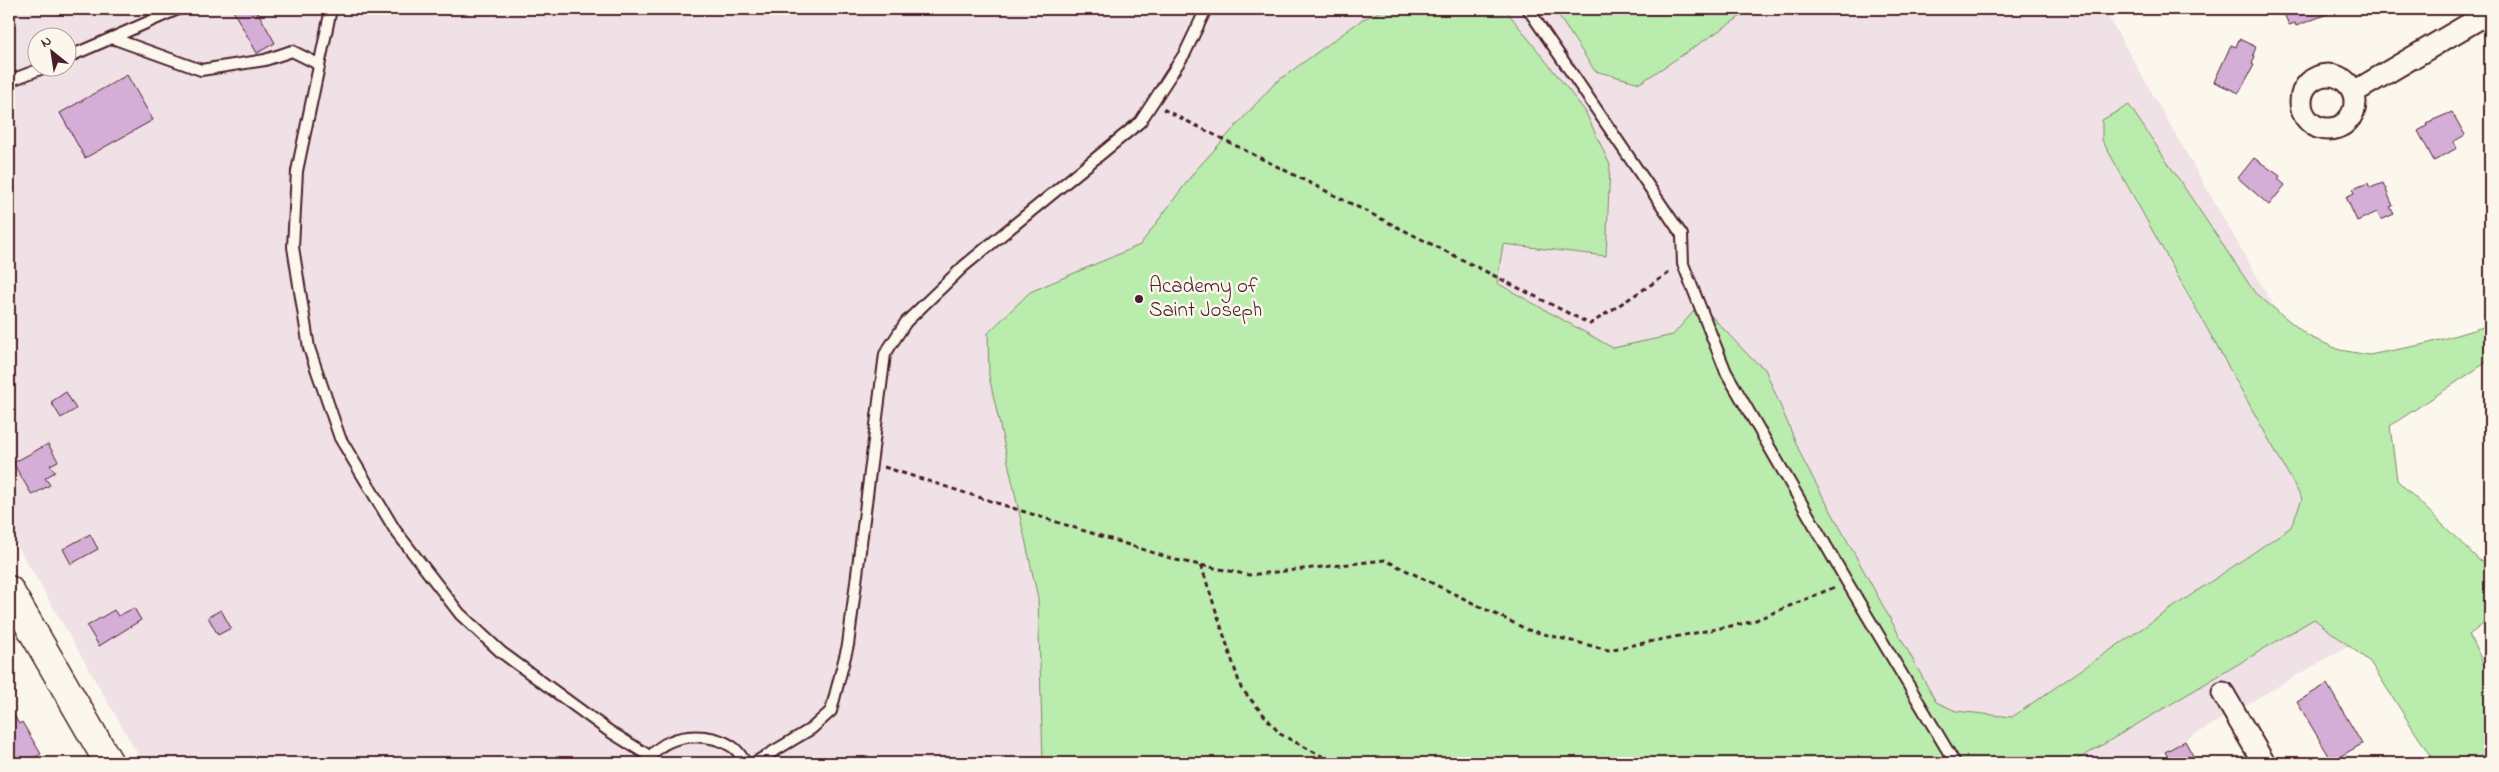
<svg xmlns="http://www.w3.org/2000/svg" width="2499" height="772" font-family="'Indie Flower',sans-serif">
<rect width="100%" height="100%" fill="#fbf7ec"/>
<filter id="ink" filterUnits="userSpaceOnUse"><feTurbulence type="fractalNoise" baseFrequency=".02" numOctaves="2"/><feDisplacementMap in="SourceGraphic" scale="10" xChannelSelector="R" yChannelSelector="G"/><feConvolveMatrix kernelMatrix="1 2 1 2 8 2 1 2 1" color-interpolation-filters="sRGB"/></filter>
<g filter="url(#ink)">
<path fill="#efe1e6" fill-rule="evenodd" d="M 9,9 L 2104,9 L 2438,594 L 2145,763 L 143,763 L 9,531 ZM 38,38 L 68,38 L 68,68 L 38,68 Z"/>
<path fill="#b9ecad" stroke="#82866c" d="M 1386,9 L 1505,9 L 1585,111 L 1610,165 L 1606,256 L 1503,244 L 1497,283 L 1613,348 L 1673,335 L 1700,304 L 1751,358 L 1765,369 L 1804,462 L 1936,702 L 1956,711 L 2012,717 L 2291,527 L 2302,499 L 2102,140 L 2102,120 L 2129,105 L 2255,293 L 2308,336 L 2340,350 L 2369,355 L 2426,344 L 2490,325 L 2490,360 L 2390,426 L 2397,480 L 2479,560 L 2490,562 L 2490,619 L 2469,635 L 2490,676 L 2490,763 L 2435,763 L 2370,662 L 2314,619 L 2072,763 L 1043,763 L 1038,598 L 989,376 L 988,333 L 1030,292 L 1140,245 L 1195,171 L 1275,83 L 1363,19 Z
M 1554,9 L 1752,9 L 1640,83 L 1595,71 Z"/>
<path fill="#d4aed7" stroke="#4a1f2b" d="M 232,9 L 256,9 L 275,43 L 257,53 Z
M 2282,9 L 2338,9 L 2338,10 L 2296,26 L 2295,23 L 2289,25 Z
M 2239,39 L 2256,47 L 2253,55 L 2255,56 L 2252,64 L 2254,65 L 2239,93 L 2214,82 L 2231,45 L 2236,47 Z
M 127,75 L 153,120 L 85,158 L 60,113 Z
M 2452,112 L 2465,135 L 2453,142 L 2457,148 L 2434,161 L 2418,131 L 2428,125 L 2426,123 Z
M 2254,158 L 2280,176 L 2278,179 L 2285,185 L 2269,205 L 2238,178 Z
M 2368,183 L 2370,188 L 2383,183 L 2393,206 L 2390,207 L 2394,214 L 2381,220 L 2377,212 L 2357,221 L 2346,197 L 2354,193 L 2353,189 Z
M 66,392 L 76,409 L 61,418 L 51,402 Z
M 48,444 L 58,461 L 50,465 L 55,472 L 45,478 L 50,485 L 32,495 L 13,463 Z
M 90,534 L 98,549 L 71,564 L 63,549 Z
M 134,608 L 141,620 L 99,646 L 87,626 L 114,610 L 118,616 Z
M 221,610 L 231,628 L 218,635 L 208,617 Z
M 2327,684 L 2362,744 L 2332,761 L 2297,702 Z
M 9,706 L 19,724 L 22,722 L 41,754 L 25,763 L 9,763 Z
M 2185,741 L 2197,763 L 2171,763 L 2165,752 Z"/>
<g fill="none" stroke-linecap="round" stroke-linejoin="round">
<defs>
<path id="lane" d="M 331,9 L 297,171 L 293,247 L 309,348 L 340,438 L 395,530 L 460,614 L 501,652 L 609,731 L 651,757
M 1528,9 L 1682,235 L 1683,264 L 1726,372 L 1847,582 L 1955,763
M 112,38 L 178,9
M 68,57 L 112,38 L 201,70 L 265,60 L 292,51 L 318,64
M 9,81 L 43,68
M 648,761 C 664,732 710,730 734,748 C 739,752 743,759 746,763
M 754,763 L 811,729 L 831,711 L 848,645 L 885,354 L 906,322 L 964,266 L 1140,122 L 1185,53 L 1206,9"/>
<path id="street" d="M2301 102a27 27 0 1 1 54 0a27 27 0 1 1-54 0Z
M 2354,92 L 2490,12
M 2223,693 L 2264,763"/>
<path id="secondary" d="M 9,590 L 109,763"/>
</defs>
<use href="#lane" stroke="#4a1f2b" stroke-width="14"/>
<use href="#street" stroke="#4a1f2b" stroke-width="25"/>
<use href="#secondary" stroke="#4a1f2b" stroke-width="31"/>
<path stroke="#4a1f2b" stroke-width="3" stroke-dasharray="5 4" stroke-linecap="butt" d="M 1163,109 L 1590,324 L 1672,271
M 884,467 L 1176,560 L 1249,575 L 1385,560 L 1528,630 L 1608,650 L 1751,622 L 1835,587
M 1201,565 L 1241,688 L 1280,734 L 1335,763"/>
<use href="#lane" stroke="#fbf7ec" stroke-width="10"/>
<use href="#street" stroke="#fbf7ec" stroke-width="21"/>
<use href="#secondary" stroke="#fbf7ec" stroke-width="28"/>
</g>
</g>
<circle fill="#4a1f2b" stroke="#fbf7ec" stroke-width="2" cx="1139" cy="299" r="5"/>
<g text-anchor="middle" dominant-baseline="central" stroke-width="5" stroke-linejoin="round" paint-order="stroke">
<g font-size="21" fill="#4a1f2b" stroke="#fbf7ec" text-anchor="start">
<text x="1149" y="287">Academy of<tspan x="1149" dy="24">Saint Joseph</tspan></text>
</g>
</g>
<rect width="2499" height="772" fill="none" stroke="#fbf7ec" stroke-width="30"/>
<rect x="15" y="15" width="2469" height="742" fill="none" stroke="#4a1f2b" stroke-width="2" filter="url(#ink)"/>
<g transform="translate(52 52) rotate(330)"><circle r="24" fill="#fbf7ec" stroke="#b4a19f"/>
<path d="M0-4L9 19L0 12L-9 19Z" fill="#4a1f2b"/>
<text y="-8" font-size="14" font-weight="bold" text-anchor="middle" fill="#4a1f2b">N</text>
</g>
</svg>
